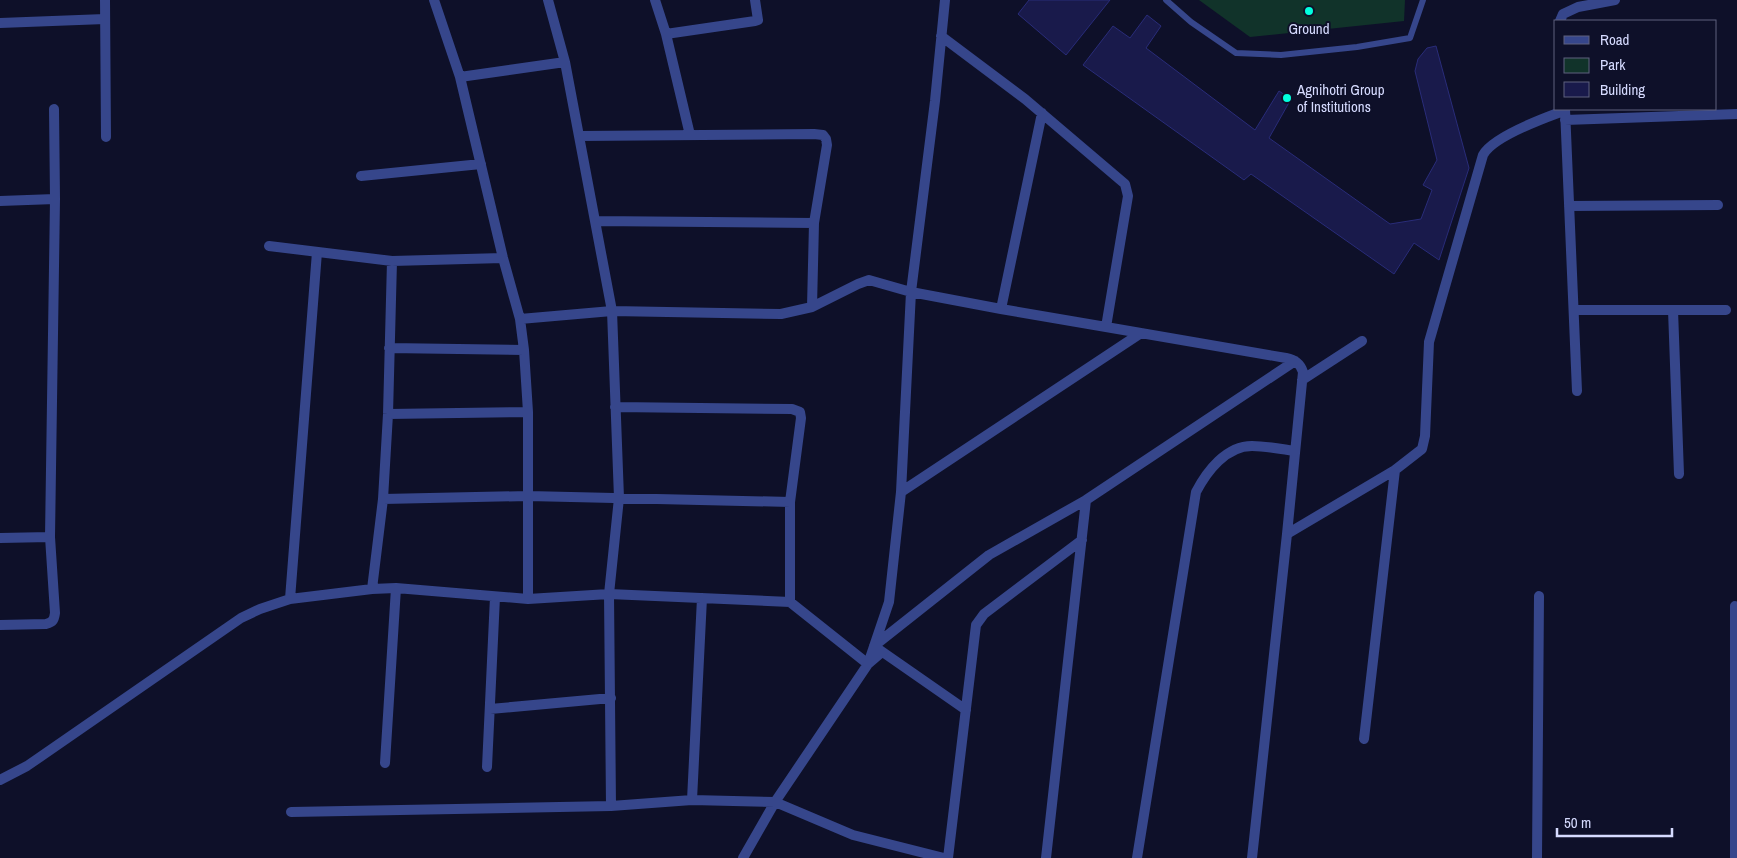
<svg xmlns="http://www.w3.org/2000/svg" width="1737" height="858" font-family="'Archivo Narrow',sans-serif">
<rect width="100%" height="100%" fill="#0e1029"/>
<path fill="#11332a" d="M 1199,0 L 1405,0 L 1404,21 L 1250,37 Z"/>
<path fill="#191a4b" stroke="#292c79" d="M 1029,0 L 1110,0 L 1066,55 L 1018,14 Z
M 1147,15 L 1161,26 L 1146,48 L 1255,130 L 1279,91 L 1291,99 L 1269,138 L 1390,224 L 1421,219 L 1432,190 L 1423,185 L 1437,160 L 1415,71 L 1418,59 L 1427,48 L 1436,46 L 1469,168 L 1439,260 L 1414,243 L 1394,274 L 1251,174 L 1244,180 L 1083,65 L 1113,26 L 1130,38 Z"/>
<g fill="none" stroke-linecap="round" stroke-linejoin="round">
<path stroke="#36468b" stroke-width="6" d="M 1166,0 L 1191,22 L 1236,53 L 1281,55 L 1357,47 L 1410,38 L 1423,0"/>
<path stroke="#36468b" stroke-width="10" d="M 105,0 L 106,137
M 434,0 L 460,77 L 503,258 L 520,319 L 524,350 L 528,412 L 528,599
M 548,0 L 565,62 L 612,311 L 619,498 L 609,594 L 611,806 L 692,800 L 775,802 L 853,835 L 944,858
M 655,0 L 666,34 L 690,135
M 1560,21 L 1563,14 L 1578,7 L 1615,0
M 0,23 L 105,19
M 666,34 L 755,21 L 758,20 L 755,0
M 460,77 L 565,62
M 1565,109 L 1577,391
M 1565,120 L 1737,114
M 580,136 L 814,134 L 823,135 L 826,139 L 827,145 L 814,223 L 812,307
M 361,176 L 481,164
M 0,201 L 55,199
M 1569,206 L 1718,205
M 595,221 L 814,223
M 269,246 L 392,261 L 503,258
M 1001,309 L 1042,113
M 1574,310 L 1726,310
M 1673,310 L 1679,474
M 520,319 L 612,311 L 781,314 L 812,307 L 858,284 L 869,280 L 911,292 L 1001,309 L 1106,327 L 1128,196 L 1125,184 L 1025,99 L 941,36
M 1106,327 L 1286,358 C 1295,360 1300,363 1303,372 L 1287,534 L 1252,858
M 389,348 L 524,350
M 1302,380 L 1362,341
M 615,407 L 792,409 L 800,412 L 801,418 L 790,502 L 790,602
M 388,414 L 528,412
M 901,492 L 1141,333
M 383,499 L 528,496 L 790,502
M 1287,534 L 1395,470 L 1422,449 L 1425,436 L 1429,342 L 1483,155 C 1492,138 1539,120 1558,113 L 1563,109
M 0,538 L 50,537
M 372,589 L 383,499 L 388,414 L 392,261
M 290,599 L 317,252
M 1735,606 L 1735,858
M 0,625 L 46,624 C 53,622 54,620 55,613 L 50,537 L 55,199 L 54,109
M 490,709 L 611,698
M 966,710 L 874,646 L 989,555 L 1086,500 L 1295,361
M 1364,739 L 1395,470
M 385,763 L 396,588
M 487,767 L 495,597
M 0,780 L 27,766 L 241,618 L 260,609 L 290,599 L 372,589 L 396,588 L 528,599 L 609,594 L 790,602 L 868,664 L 882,652
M 692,800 L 702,598
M 291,812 L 611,806
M 743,858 L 775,802 L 868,664 L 889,602 L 901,492 L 911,292 L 935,101 L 945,0
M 948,858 L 976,625 L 984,614 L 1082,540
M 1046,858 L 1086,500
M 1137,858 L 1196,492 C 1207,471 1226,446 1252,446 C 1266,446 1281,449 1295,451
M 1537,858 L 1539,596"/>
</g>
<g fill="#02ffde" stroke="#0e1029" stroke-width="2">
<circle cx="1309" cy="11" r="5"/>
<circle cx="1287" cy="98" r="5"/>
</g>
<g text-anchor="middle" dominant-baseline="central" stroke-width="4" stroke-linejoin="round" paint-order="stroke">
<g font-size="15" fill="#d6dbff" stroke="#0e1029">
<text x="1309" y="28">Ground</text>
<text x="1297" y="89" text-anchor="start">Agnihotri Group<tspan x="1297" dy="17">of Institutions</tspan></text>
</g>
</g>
<rect x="1554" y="20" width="162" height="90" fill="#0e1029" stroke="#5e617f"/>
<rect x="1564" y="36" width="25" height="8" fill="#36468b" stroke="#5e617f"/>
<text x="1600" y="45" font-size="15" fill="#d6dbff">Road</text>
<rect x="1564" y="58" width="25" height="15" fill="#11332a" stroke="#5e617f"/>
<text x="1600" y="70" font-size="15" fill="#d6dbff">Park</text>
<rect x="1564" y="82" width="25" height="15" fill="#191a4b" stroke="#5e617f"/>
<text x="1600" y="95" font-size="15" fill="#d6dbff">Building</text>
<path d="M1557 828v8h115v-8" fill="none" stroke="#d6dbff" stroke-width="2.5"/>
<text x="1564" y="828" font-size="15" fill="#d6dbff" stroke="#0e1029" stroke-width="4" paint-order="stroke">50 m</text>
</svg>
